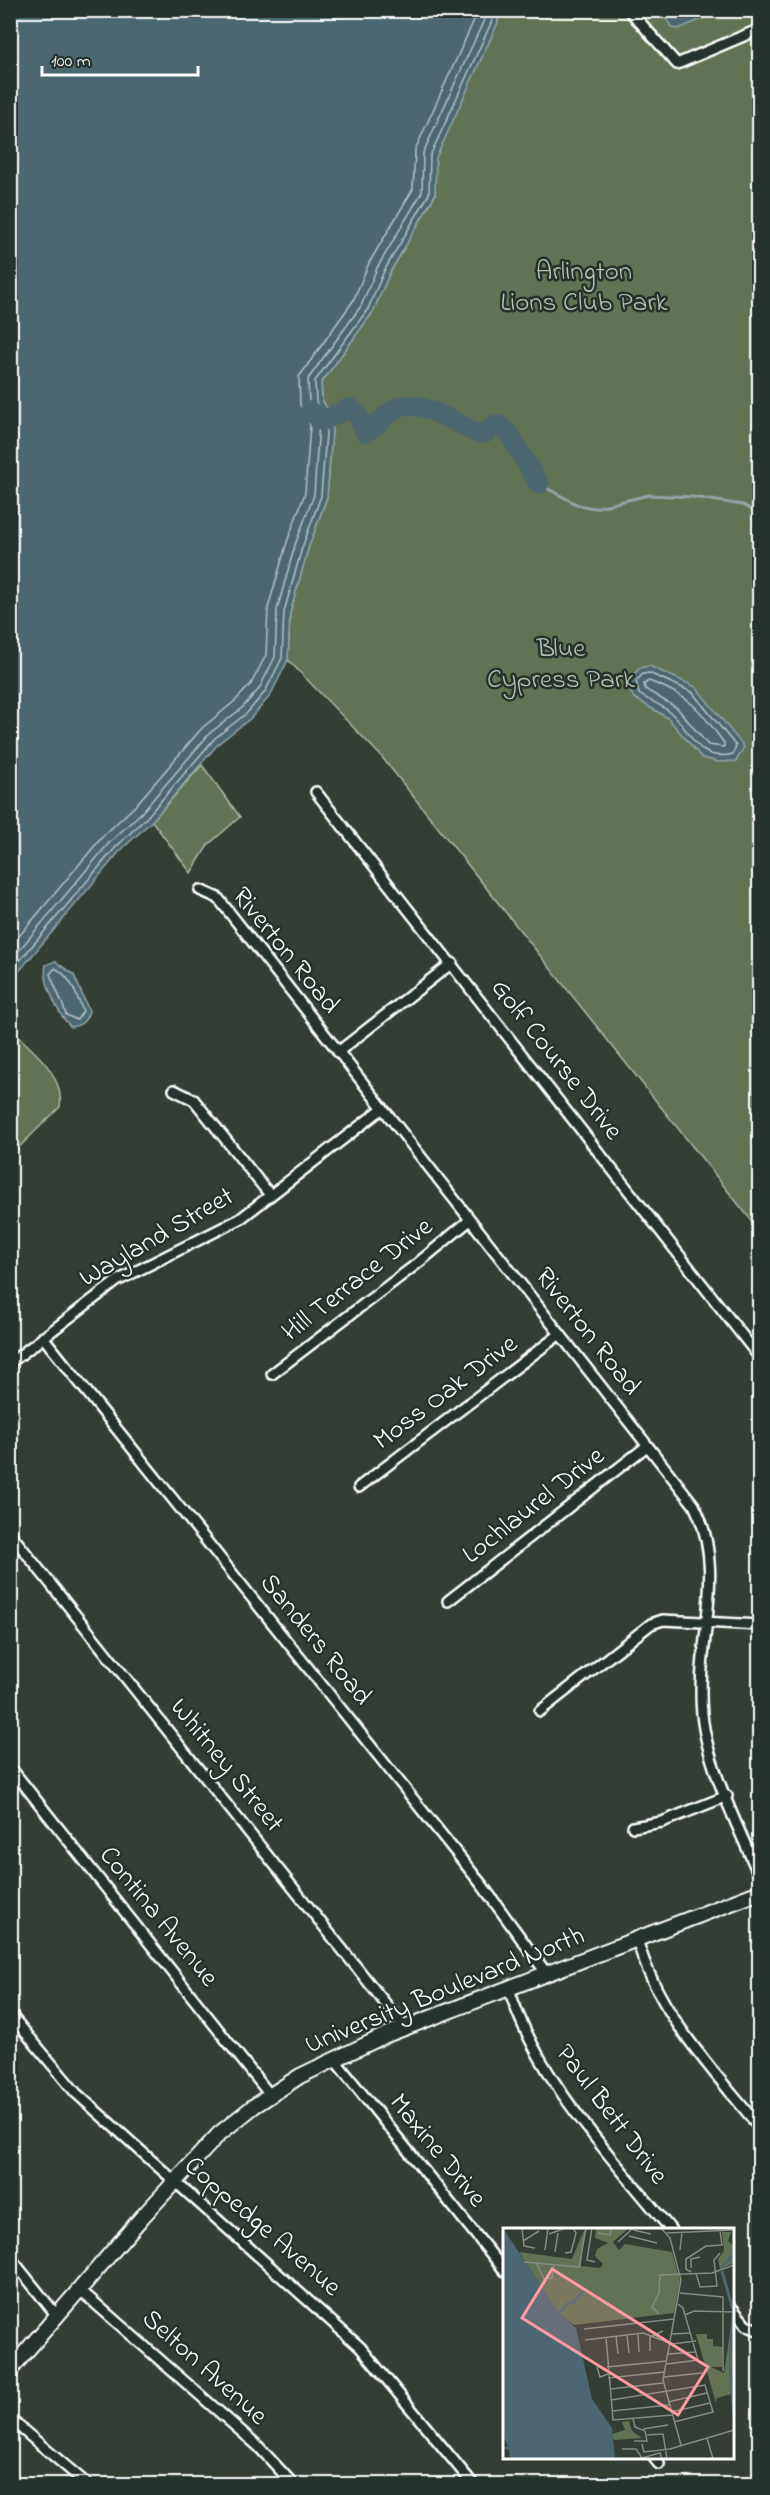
<svg xmlns="http://www.w3.org/2000/svg" width="770" height="2495" font-family="'Indie Flower',sans-serif">
<rect width="100%" height="100%" fill="#343e35"/>
<filter id="ink" filterUnits="userSpaceOnUse"><feTurbulence type="fractalNoise" baseFrequency=".0167" numOctaves="2"/><feDisplacementMap in="SourceGraphic" scale="12" xChannelSelector="R" yChannelSelector="G"/><feConvolveMatrix kernelMatrix="1 2 1 2 8 2 1 2 1" color-interpolation-filters="sRGB"/></filter>
<g filter="url(#ink)">
<path fill="#627254" stroke="#b0b8aa" stroke-width="1.5" d="M 497,11 L 759,11 L 759,1230 L 381,756 L 288,660 L 290,613 L 308,549 L 327,497 L 333,418 L 322,400 L 321,383 L 373,312 L 389,274 L 435,195 L 435,158 L 498,22 Z
M 202,765 L 240,817 L 208,845 L 191,873 L 152,821 Z
M 11,1030 C 32,1049 65,1075 60,1107 L 11,1155 Z"/>
<path fill="#4c6771" stroke="#94a4aa" stroke-width="1.5" d="M 11,10 L 497,10 L 498,22 L 436,158 L 435,195 L 389,274 L 373,312 L 321,383 L 322,400 L 333,418 L 327,497 L 308,549 L 290,613 L 288,660 L 270,696 L 251,718 L 219,743 L 152,821 L 120,851 L 11,981 Z
M 671,10 L 722,10 L 722,11 L 678,29 L 672,28 L 667,20 Z
M 649,666 L 696,687 L 744,747 L 736,761 L 719,762 L 702,758 L 668,718 L 634,698 L 629,689 L 629,679 L 640,668 Z
M 55,961 L 74,975 L 89,1011 C 86,1021 82,1025 71,1027 C 59,1016 42,981 46,965 Z"/>
<g fill="none" stroke-linecap="round" stroke-linejoin="round">
<path stroke="#b7c2c6" stroke-width="1.5" d="M 649,673 L 692,692 L 736,746 L 733,754 C 696,763 693,732 671,713 C 663,705 649,701 639,694 L 636,681 L 643,674 Z
M 649,681 C 690,696 699,708 724,743 L 724,747 L 708,745 L 677,708 L 645,689 L 644,684 Z
M 10,947 L 103,836 L 135,806 L 202,728 L 235,701 L 251,684 L 266,655 L 268,608 L 287,542 L 305,493 L 310,425 L 300,405 L 299,377 L 353,301 L 369,263 L 413,189 L 415,150 L 475,18 L 475,10
M 10,961 L 110,842 L 142,812 L 210,733 L 242,708 L 259,689 L 275,657 L 277,610 L 295,545 L 314,495 L 319,423 L 309,403 L 308,379 L 361,306 L 377,268 L 422,192 L 423,153 L 484,20 L 484,10
M 55,968 C 72,977 76,995 83,1011 L 77,1020 L 66,1015 C 62,1000 55,988 50,974 Z
M 10,972 L 116,847 L 147,817 L 215,738 L 247,713 L 265,692 L 282,658 L 284,612 L 302,548 L 321,496 L 327,421 L 316,402 L 315,381 L 368,309 L 384,271 L 429,194 L 430,156 L 492,21 L 492,10"/>
<path stroke="#94a4aa" stroke-width="3" d="M 539,484 L 578,505 L 594,508 L 649,495 L 692,497 L 743,505 L 760,514"/>
<path stroke="#4c6771" stroke-width="20" d="M 310,411 L 322,421 L 350,408 L 357,413 L 365,432 C 379,426 385,413 399,407 C 417,398 460,425 477,433 L 486,433 L 494,425 L 499,425 L 509,434 L 539,484"/>
<defs>
<path id="street" d="M 629,10 L 677,64 L 760,29
M 316,792 L 760,1358
M 200,890 L 218,898 L 694,1505 C 728,1570 695,1645 702,1714 C 707,1767 739,1828 760,1878
M 338,1052 L 452,963
M 174,1090 L 194,1100 L 270,1195
M 43,1337 L 482,1885 L 547,1974
M 10,1363 L 117,1281 L 240,1219 L 383,1108
M 272,1374 L 418,1263 L 470,1220
M 359,1487 L 560,1334
M 10,1533 L 405,2028
M 448,1601 L 647,1446
M 540,1711 L 651,1624 L 663,1620 L 760,1625
M 10,1767 L 270,2095
M 633,1827 L 662,1822 L 727,1796
M 637,1939 C 657,2013 713,2070 760,2128
M 509,1989 C 538,2081 611,2156 671,2230
M 10,2014 L 76,2093 L 360,2347 L 473,2484
M 334,2059 L 505,2271
M 10,2257 L 57,2316
M 80,2290 L 258,2446 L 293,2484
M 732,2308 L 746,2325 L 760,2331
M 10,2419 L 87,2484
M 654,2458 L 659,2464"/>
<path id="secondary" d="M 10,2370 L 143,2216 L 219,2134 L 254,2106 L 300,2076 L 386,2035 L 760,1892"/>
</defs>
<use href="#street" stroke="#fff" stroke-width="14"/>
<use href="#secondary" stroke="#fff" stroke-width="18"/>
<use href="#street" stroke="#26332d" stroke-width="9"/>
<use href="#secondary" stroke="#26332d" stroke-width="14"/>
</g>
</g>
<g text-anchor="middle" dominant-baseline="central" stroke-width="5" stroke-linejoin="round" paint-order="stroke">
<g font-size="27" fill="#b8c0b2" stroke="#26332d">
<text x="584" y="272">Arlington<tspan x="584" dy="31">Lions Club Park</tspan></text>
<text x="561" y="649">Blue<tspan x="561" dy="31">Cypress Park</tspan></text>
</g>
<g font-size="27" fill="#fff" stroke="#26332d">
<text transform="translate(285 951) rotate(51)">Riverton Road</text>
<text transform="translate(556 1060) rotate(52)">Golf Course Drive</text>
<text transform="translate(157 1238) rotate(-30)">Wayland Street</text>
<text transform="translate(358 1280) rotate(-38)">Hill Terrace Drive</text>
<text transform="translate(587 1332) rotate(52)">Riverton Road</text>
<text transform="translate(446 1393) rotate(-37)">Moss Oak Drive</text>
<text transform="translate(534 1506) rotate(-38)">Lochlaurel Drive</text>
<text transform="translate(315 1640) rotate(51)">Sanders Road</text>
<text transform="translate(226 1766) rotate(51)">Whitney Street</text>
<text transform="translate(158 1917) rotate(51)">Contina Avenue</text>
<text transform="translate(445 1991) rotate(-22)">University Boulevard North</text>
<text transform="translate(611 2115) rotate(53)">Paul Bett Drive</text>
<text transform="translate(437 2151) rotate(51)">Maxine Drive</text>
<text transform="translate(262 2227) rotate(41)">Coppedge Avenue</text>
<text transform="translate(204 2368) rotate(42)">Selton Avenue</text>
</g>
</g>
<g transform="translate(503 2228)">
<rect width="231" height="231" fill="#343e35"/>
<path d="M 82,0 L 78,38 L 97,40 L 100,36 L 92,28 L 94,21 L 105,15 L 92,10 L 93,0 L 126,0 L 110,14 L 116,22 L 122,16 L 169,24 L 177,53 L 171,85 L 71,97 L 55,85 L 16,24 L 69,31 ZM 219,4 L 228,4 L 225,13 L 231,18 L 231,35 L 217,41 L 215,31 L 221,23 ZM 228,98 L 231,119 L 231,191 L 228,166 L 214,170 L 213,175 L 193,106 L 204,106 L 204,111 L 210,111 L 210,118 L 220,119 L 219,139 L 208,139 L 221,145 ZM 126,193 L 129,203 L 139,210 L 111,212 L 109,206 L 122,202 L 119,194 Z" fill="#627254"/>
<path d="M 0,0 L 55,84 L 73,100 L 89,171 L 109,200 L 112,231 L 7,231 L 6,222 L 0,220 L 5,218 L 0,208 Z" fill="#4c6771"/>
<path fill="none" stroke="#4c6771" stroke-width="3" d="M 218,40 L 231,26M 219,43 L 230,82M 70,75 L 82,61M 230,85 L 227,136 L 231,188M 55,86 L 65,75 L 70,75"/>
<path fill="none" stroke="#858b86" stroke-width="1.5" d="M 19,0 L 21,18 L 32,20M 89,0 L 84,32 L 92,34M 158,0 L 167,10 L 178,52 L 160,152 L 178,217M 130,2 L 148,6M 95,5 L 107,7 L 109,0M 164,5 L 231,2M 46,6 L 63,0M 126,8 L 154,15M 20,13 L 36,3M 115,14 L 130,0M 42,22 L 45,0M 177,22 L 179,4M 52,24 L 55,5M 62,25 L 68,24 L 73,5 L 70,0M 21,34 L 76,39 L 83,0M 33,34 L 41,51 L 49,50 L 51,36M 188,40 L 188,31 L 197,29M 188,44 L 183,41 L 183,31 L 203,18 L 219,17 L 217,3M 193,45 L 197,59 L 214,58 L 211,32 L 217,25M 177,65 L 220,69 L 220,143M 156,86 L 149,79 L 156,65 L 157,47 L 209,45 L 231,37M 182,87 L 191,83 L 231,84M 81,101 L 171,91M 135,106 L 136,124M 169,106 L 187,105M 124,107 L 126,125M 113,108 L 115,126M 103,109 L 110,192 L 169,187M 82,112 L 140,105 L 169,116 L 193,113M 147,123 L 147,109 L 160,103M 165,126 L 193,124M 164,136 L 195,132 L 180,80 L 175,76M 94,139 L 97,149 L 105,146M 104,139 L 164,133M 161,149 L 199,145M 105,150 L 161,144M 107,161 L 160,155M 108,172 L 202,157 L 210,184 L 171,194M 165,174 L 204,165M 109,183 L 166,177M 168,184 L 207,175M 130,191 L 132,199 L 142,203 L 144,213 L 131,213M 140,201 L 165,197M 144,207 L 160,206 L 164,231M 204,210 L 210,231M 139,216 L 141,224 L 167,221 L 231,202M 119,221 L 133,221 L 139,230 L 157,225 L 159,231"/>
<path fill="#ff9aa2" fill-opacity="0.15" stroke="#ff9aa2" stroke-width="3" d="M 49,41 L 205,139 L 175,187 L 19,90 Z"/>
<rect width="231" height="231" fill="none" stroke="#fff" stroke-width="3"/>
</g>
<rect width="770" height="2495" fill="none" stroke="#26332d" stroke-width="36"/>
<rect x="18" y="18" width="734" height="2459" fill="none" stroke="#fff" stroke-width="2" filter="url(#ink)"/>
<path d="M42 66v9h156v-9" fill="none" stroke="#ffffff" stroke-width="3"/>
<text x="51" y="66" font-size="18" fill="#ffffff" stroke="#26332d" stroke-width="4.5" paint-order="stroke">100 m</text>
</svg>
